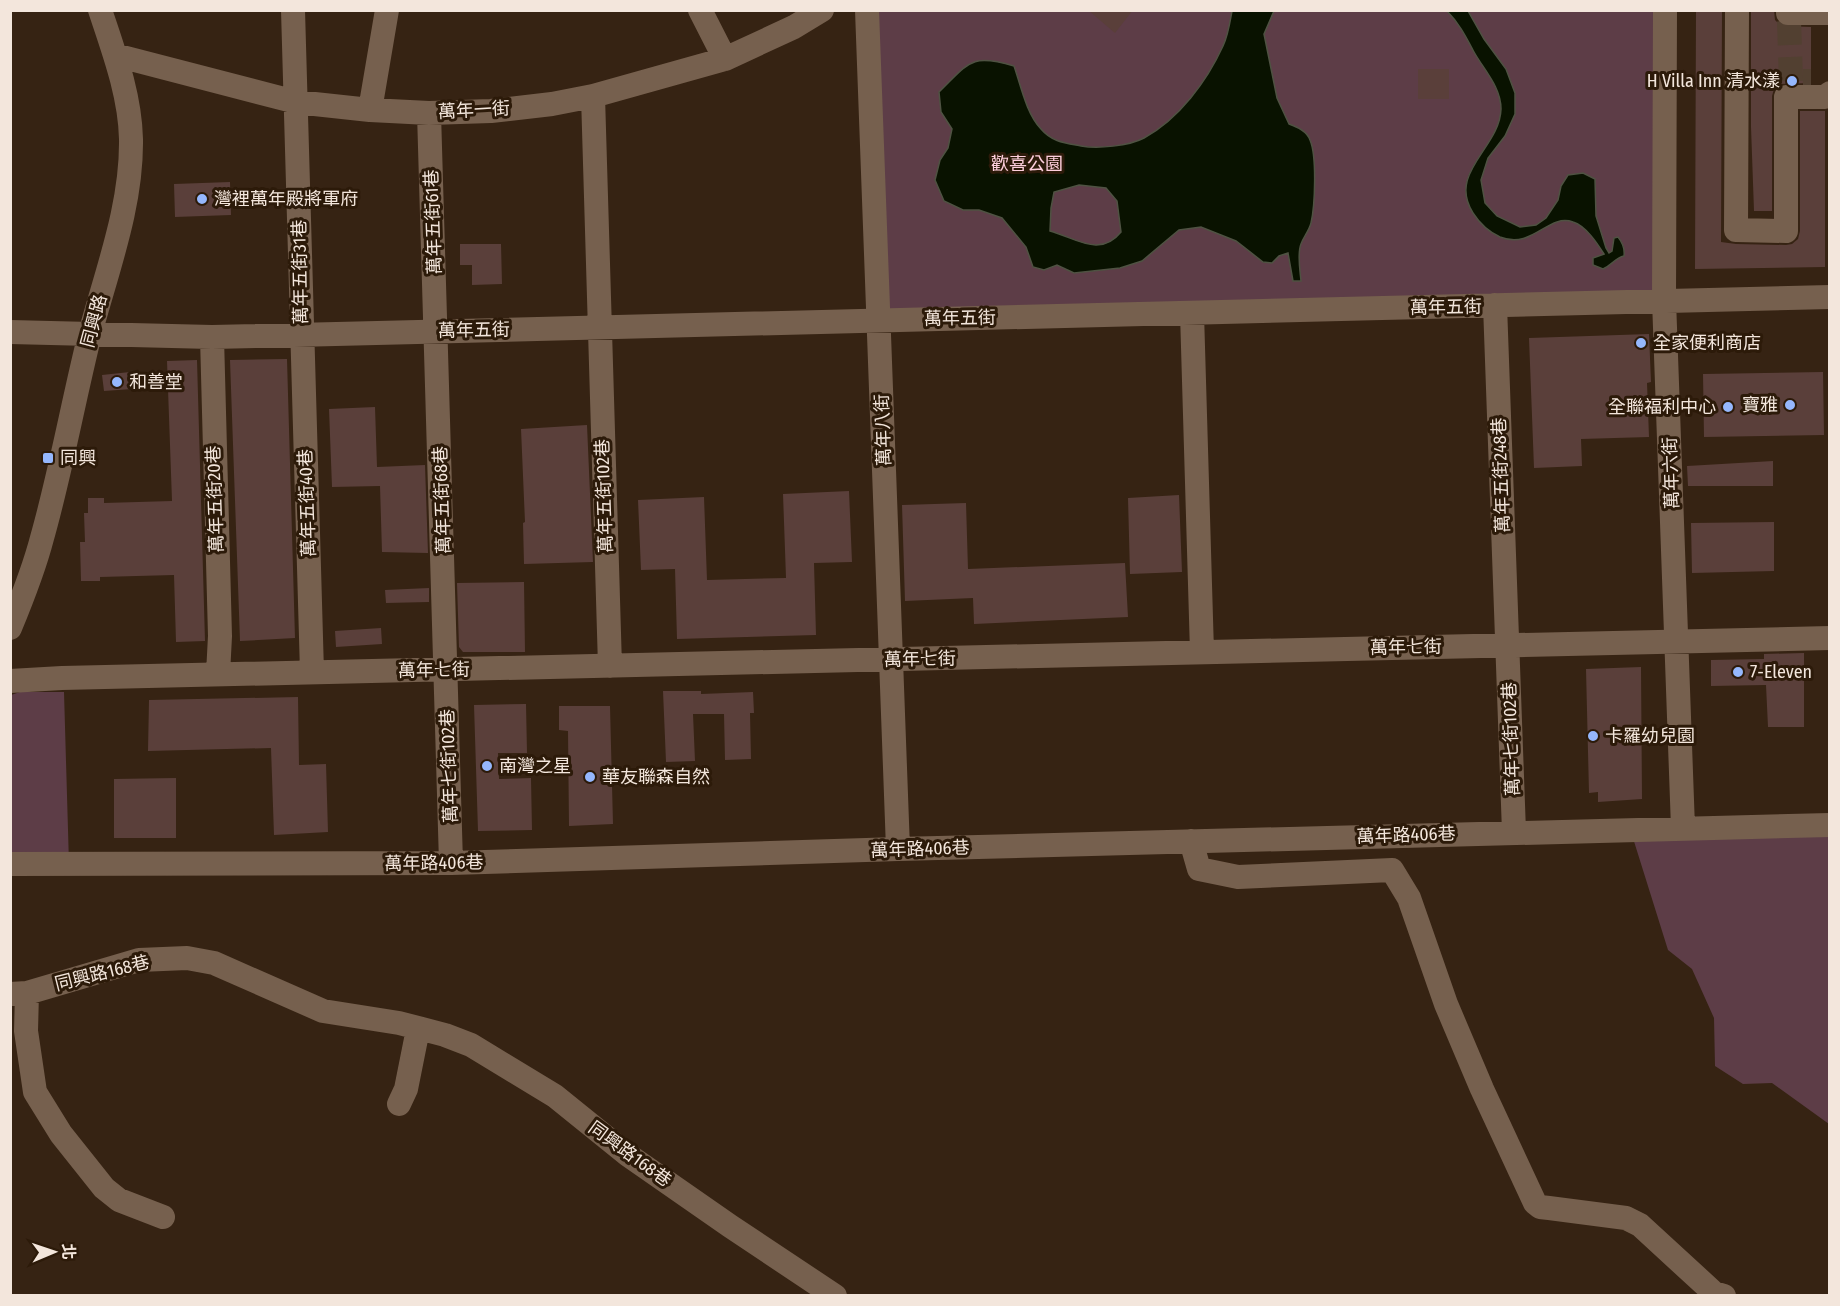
<svg xmlns="http://www.w3.org/2000/svg" width="1840" height="1306" font-family="'Fira Sans Condensed','Noto Sans TC',sans-serif">
<rect width="100%" height="100%" fill="#362313"/>
<path fill="#5d3d47" d="M 867,11 L 1665,11 L 1664,300 L 879,320 Z
M 20,692 L 64,692 L 69,864 L 11,865 L 11,695 Z
M 1829,833 L 1829,1124 L 1772,1083 L 1743,1084 L 1715,1066 L 1714,1018 L 1692,969 L 1668,950 L 1632,835 Z"/>
<path fill="#091200" stroke="#4f5242" stroke-width="1.5" fill-rule="evenodd" d="M 1232,11 L 1274,11 L 1264,34 L 1277,98 L 1289,124 C 1297,127 1307,131 1310,140 C 1317,156 1315,206 1311,223 C 1309,231 1304,236 1301,244 C 1297,254 1300,270 1301,281 L 1293,281 L 1288,253 L 1279,256 L 1272,263 L 1263,262 L 1236,241 L 1201,227 L 1179,230 L 1142,261 L 1120,268 L 1074,273 L 1057,265 L 1044,270 L 1033,267 L 1026,247 L 1002,218 L 979,210 L 963,210 L 944,201 L 935,180 L 940,160 L 948,148 L 952,129 L 941,112 L 939,92 C 969,63 970,53 1014,66 C 1021,86 1026,113 1041,129 C 1052,142 1065,143 1081,146 C 1098,149 1129,146 1144,138 C 1179,119 1207,81 1223,46 C 1228,36 1230,22 1232,11 ZM 1079,185 L 1106,188 L 1117,201 L 1121,232 C 1100,258 1076,238 1050,231 L 1051,208 L 1054,192 Z
M 1447,11 L 1468,11 L 1484,39 L 1506,69 L 1515,93 L 1515,114 L 1505,136 L 1488,158 L 1481,180 L 1485,203 L 1497,216 L 1520,227 L 1536,225 L 1546,218 L 1558,200 L 1561,186 L 1568,175 L 1583,173 L 1595,179 L 1596,216 L 1606,248 L 1609,253 L 1612,251 L 1614,238 L 1618,237 C 1623,243 1625,248 1624,256 C 1615,258 1612,265 1603,269 L 1593,265 L 1593,258 L 1604,254 C 1597,243 1586,226 1573,222 C 1548,213 1533,250 1500,237 C 1489,232 1480,224 1473,213 C 1447,172 1500,148 1501,109 C 1501,87 1484,70 1474,52 C 1466,37 1459,23 1447,11 Z"/>
<path fill="#5a3f3a" d="M 1088,10 L 1133,10 L 1115,33 Z
M 1696,10 L 1722,10 L 1721,242 L 1736,244 L 1786,245 L 1792,244 L 1798,239 L 1800,231 L 1800,111 L 1825,111 L 1825,267 L 1695,269 Z
M 1751,10 L 1774,10 L 1775,20 L 1781,26 L 1811,27 L 1811,83 L 1779,84 L 1774,89 L 1772,96 L 1772,211 L 1754,211 L 1751,127 Z
M 1418,69 L 1449,69 L 1449,99 L 1418,99 Z
M 230,182 L 231,215 L 175,217 L 174,184 Z
M 460,244 L 501,244 L 502,284 L 472,285 L 472,265 L 460,265 Z
M 1649,334 L 1651,382 L 1647,383 L 1649,437 L 1581,439 L 1582,466 L 1534,468 L 1529,338 Z
M 287,359 L 295,638 L 240,641 L 230,360 Z
M 197,360 L 205,641 L 176,642 L 174,575 L 100,577 L 100,581 L 81,581 L 80,542 L 85,542 L 84,513 L 88,513 L 88,498 L 104,498 L 104,503 L 172,501 L 167,361 Z
M 130,372 L 132,389 L 104,391 L 102,375 Z
M 1823,372 L 1824,435 L 1704,437 L 1703,374 Z
M 375,407 L 377,467 L 425,465 L 428,553 L 382,552 L 380,486 L 332,487 L 329,409 Z
M 587,425 L 593,562 L 524,564 L 523,523 L 525,522 L 521,429 Z
M 1773,461 L 1773,486 L 1688,486 L 1687,466 Z
M 849,491 L 852,562 L 814,563 L 816,635 L 677,639 L 675,569 L 641,570 L 638,500 L 704,497 L 707,580 L 786,578 L 783,494 Z
M 1179,495 L 1182,572 L 1130,574 L 1128,498 Z
M 966,503 L 968,569 L 1125,563 L 1128,617 L 974,624 L 973,598 L 905,601 L 902,505 Z
M 1774,522 L 1774,571 L 1692,573 L 1691,523 Z
M 524,582 L 525,652 L 463,652 L 459,647 L 457,583 Z
M 429,588 L 429,602 L 386,603 L 385,590 Z
M 381,628 L 382,644 L 336,647 L 335,631 Z
M 1804,653 L 1804,727 L 1768,727 L 1766,685 L 1711,686 L 1711,660 L 1764,659 L 1764,654 Z
M 1641,667 L 1642,799 L 1598,802 L 1598,792 L 1589,793 L 1586,669 Z
M 663,691 L 701,691 L 701,694 L 753,692 L 754,713 L 750,713 L 751,759 L 725,760 L 724,714 L 693,714 L 695,761 L 666,762 Z
M 298,697 L 299,765 L 326,764 L 328,832 L 274,835 L 271,748 L 148,751 L 149,700 Z
M 526,704 L 527,753 L 498,753 L 499,779 L 531,778 L 532,830 L 478,831 L 474,705 Z
M 559,706 L 610,706 L 613,824 L 569,826 L 568,731 L 559,730 Z
M 176,778 L 176,838 L 114,838 L 114,779 Z"/>
<g fill="none" stroke-linecap="round" stroke-linejoin="round">
<path stroke="#524031" stroke-width="24" stroke-dasharray="24 12" stroke-linecap="butt" d="M 1789,21 L 1791,81 L 1811,81"/>
<path stroke="#76604e" stroke-width="24" d="M 293,10 L 312,672
M 700,10 L 725,59
M 867,10 L 898,849
M 1665,10 L 1664,300 L 1683,828
M 1737,10 L 1736,230 L 1786,231 L 1786,97 L 1825,97 L 1830,93
M 1788,13 L 1830,13
M 115,55 L 296,102 L 370,110 L 429,113 L 491,111 L 552,104 L 593,96 L 725,59 L 794,27 L 822,10
M 593,96 L 610,666
M 370,110 L 387,10
M 429,113 L 451,863
M 1495,305 L 1514,832
M 1192,313 L 1202,652
M 10,332 L 212,337 L 1830,297
M 212,337 L 220,636 L 218,674
M 10,628 C 22,599 34,569 42,538 C 61,471 73,402 90,334 C 107,270 132,206 131,139 C 130,95 114,52 100,10
M 10,681 L 62,678 L 1830,638
M 1191,841 L 1199,869 L 1238,877 L 1392,870 L 1409,898 L 1446,1004 L 1482,1089 L 1535,1203 L 1540,1207 L 1549,1208 L 1626,1218 L 1640,1225 L 1714,1293 L 1724,1296
M 10,864 L 451,863 L 898,849 L 1830,825
M 27,993 L 26,1031 L 35,1092 L 61,1134 L 104,1188 L 119,1200 L 163,1217
M 10,994 L 27,993 L 139,960 L 187,958 L 214,963 L 323,1011 L 399,1023 L 445,1035 L 471,1045 L 555,1096 L 628,1155 L 730,1226 L 835,1296
M 399,1104 L 406,1089 L 418,1029"/>
</g>
<g fill="#95b7fd" stroke="#2c1a09" stroke-width="2">
<circle cx="1792" cy="81" r="6"/>
<circle cx="202" cy="199" r="6"/>
<circle cx="1641" cy="343" r="6"/>
<circle cx="117" cy="382" r="6"/>
<circle cx="1790" cy="405" r="6"/>
<circle cx="1728" cy="407" r="6"/>
<rect x="42" y="452" width="12" height="12" rx="3"/>
<circle cx="1738" cy="672" r="6"/>
<circle cx="1593" cy="736" r="6"/>
<circle cx="487" cy="766" r="6"/>
<circle cx="590" cy="777" r="6"/>
</g>
<g text-anchor="middle" dominant-baseline="central" stroke-width="6" stroke-linejoin="round" paint-order="stroke">
<g font-size="18" fill="#f3e6dc" stroke="#2c1a09" text-anchor="start">
<text x="1780" y="81" text-anchor="end">H Villa Inn 清水漾</text>
<text x="214" y="199">灣裡萬年殿將軍府</text>
<text x="1653" y="343">全家便利商店</text>
<text x="129" y="382">和善堂</text>
<text x="1778" y="405" text-anchor="end">寶雅</text>
<text x="1716" y="407" text-anchor="end">全聯福利中心</text>
<text x="60" y="458">同興</text>
<text x="1750" y="672">7-Eleven</text>
<text x="1605" y="736">卡羅幼兒園</text>
<text x="499" y="766">南灣之星</text>
<text x="602" y="777">華友聯森自然</text>
</g>
<g font-size="18" fill="#f3e6dc" stroke="#2c1a09">
<text transform="translate(474 110) rotate(-3)">萬年一街</text>
<text transform="translate(433 222) rotate(-92)">萬年五街61巷</text>
<text transform="translate(300 272) rotate(-91)">萬年五街31巷</text>
<text transform="translate(1446 307) rotate(-1)">萬年五街</text>
<text transform="translate(960 318) rotate(-1)">萬年五街</text>
<text transform="translate(94 321) rotate(-75)">同興路</text>
<text transform="translate(474 330) rotate(-1)">萬年五街</text>
<text transform="translate(883 430) rotate(-92)">萬年八街</text>
<text transform="translate(1671 473) rotate(-92)">萬年六街</text>
<text transform="translate(1501 475) rotate(-92)">萬年五街248巷</text>
<text transform="translate(604 496) rotate(-92)">萬年五街102巷</text>
<text transform="translate(215 499) rotate(-92)">萬年五街20巷</text>
<text transform="translate(442 500) rotate(-92)">萬年五街68巷</text>
<text transform="translate(307 503) rotate(-92)">萬年五街40巷</text>
<text transform="translate(1406 647) rotate(-1)">萬年七街</text>
<text transform="translate(920 659) rotate(-1)">萬年七街</text>
<text transform="translate(434 670) rotate(-1)">萬年七街</text>
<text transform="translate(1511 739) rotate(-92)">萬年七街102巷</text>
<text transform="translate(449 766) rotate(-92)">萬年七街102巷</text>
<text transform="translate(1406 835) rotate(-2)">萬年路406巷</text>
<text transform="translate(920 849) rotate(-2)">萬年路406巷</text>
<text transform="translate(434 863) rotate(-1)">萬年路406巷</text>
<text transform="translate(102 973) rotate(-14)">同興路168巷</text>
<text transform="translate(630 1154) rotate(36)">同興路168巷</text>
</g>
<g font-size="18" fill="#fecfdd" stroke="#2c1a09">
<text x="1027" y="164">歡喜公園</text>
</g>
</g>
<rect width="1840" height="1306" fill="none" stroke="#f3e6dc" stroke-width="24"/>
<g transform="translate(54 1252) rotate(88)" stroke="#2c1a09" stroke-width="4.5" paint-order="stroke">
<path d="M0-4.5L10 22L0 15L-10 22Z" fill="#f3e6dc"/>
<text y="-9" font-size="16" font-weight="bold" text-anchor="middle" fill="#f3e6dc">北</text>
</g>
</svg>
